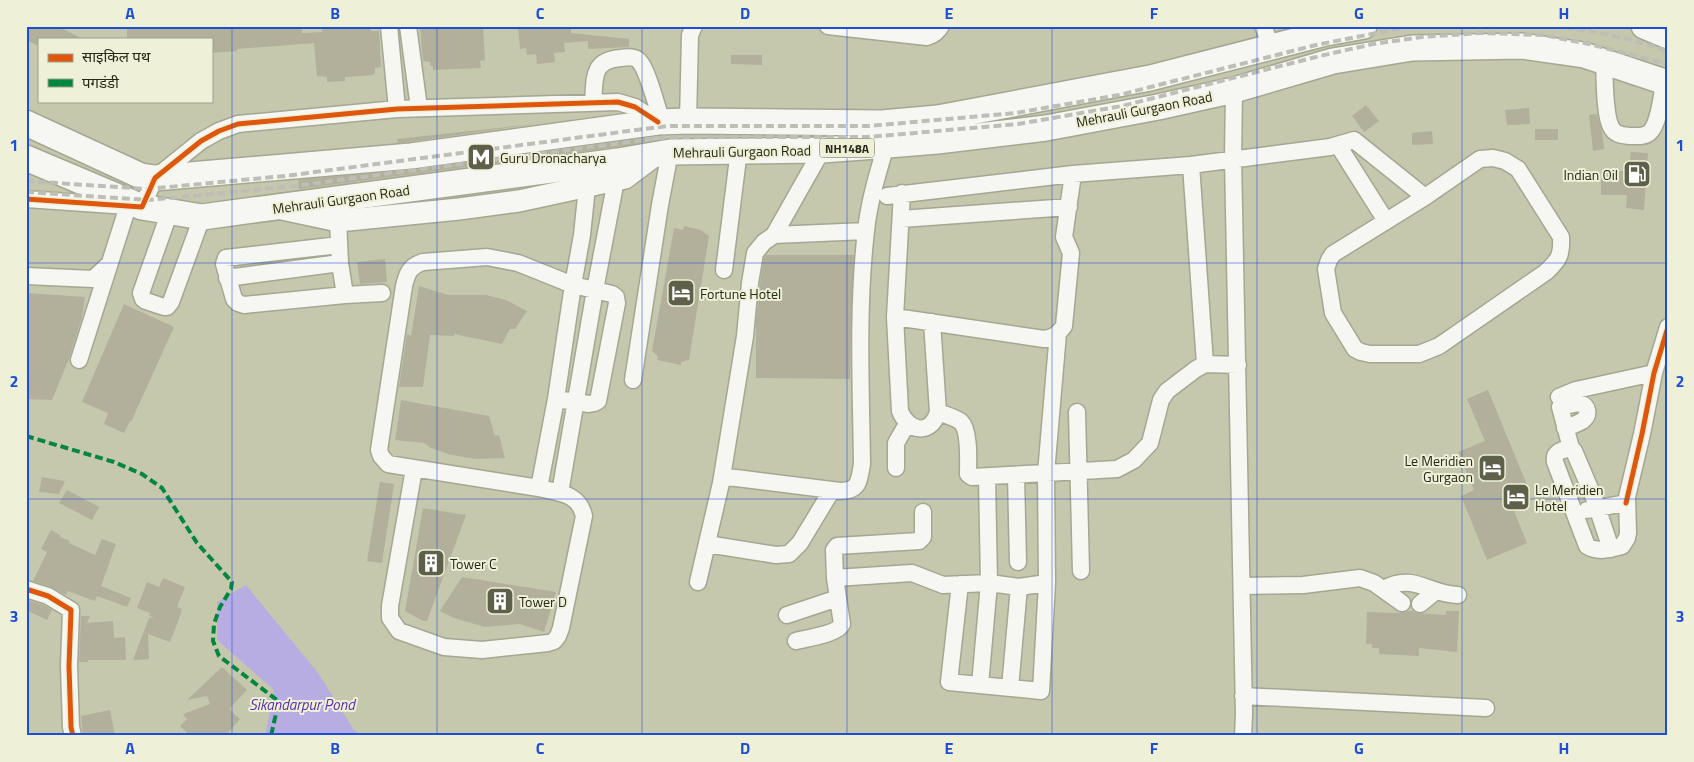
<svg xmlns="http://www.w3.org/2000/svg" width="1694" height="762" font-family="'Titillium Web','Noto Sans Devanagari',sans-serif">
<rect width="100%" height="100%" fill="#c5c8ac"/>
<path fill="#b8ade2" d="M 246,585 L 318,673 L 354,730 L 362,736 L 265,736 L 274,690 L 217,640 L 217,602 Z"/>
<path fill="#b2b09a" d="M 26,26 L 57,26 L 83,39 L 39,39 L 39,46 L 26,40 Z
M 212,26 L 302,26 L 302,33 L 322,32 L 322,26 L 369,26 L 371,31 L 379,31 L 381,67 L 375,68 L 375,74 L 373,74 L 373,75 L 348,77 L 345,77 L 345,81 L 327,82 L 327,77 L 317,76 L 314,43 L 237,49 L 237,51 L 211,53 L 211,39 L 127,39 L 127,28 L 138,27 L 138,29 L 173,27 L 173,29 Z
M 420,26 L 483,26 L 485,60 L 480,61 L 481,68 L 433,70 L 433,66 L 430,66 L 430,62 L 423,61 Z
M 518,26 L 571,26 L 571,33 L 629,39 L 629,47 L 588,49 L 588,41 L 564,43 L 565,52 L 554,53 L 555,62 L 537,64 L 536,54 L 527,55 L 526,48 L 520,49 Z
M 731,55 L 762,55 L 762,65 L 731,64 Z
M 1366,105 L 1379,121 L 1364,132 L 1352,116 Z
M 1529,108 L 1530,124 L 1507,125 L 1505,110 Z
M 1597,114 L 1602,131 L 1604,149 L 1593,151 L 1589,115 Z
M 534,124 L 409,142 L 398,143 L 397,139 Z
M 1535,129 L 1558,129 L 1558,140 L 1535,140 Z
M 1432,131 L 1433,144 L 1412,145 L 1412,133 Z
M 645,138 L 645,142 L 616,147 L 299,189 L 298,180 L 413,170 Z
M 1631,152 L 1648,153 L 1644,210 L 1626,208 L 1627,195 L 1601,195 L 1601,171 L 1629,171 Z
M 684,226 L 701,230 L 709,236 L 689,360 L 681,362 L 681,365 L 657,360 L 658,356 L 652,351 L 674,228 L 683,230 Z
M 766,255 L 854,255 L 851,318 L 850,379 L 756,378 L 756,321 L 760,284 L 764,257 Z
M 385,259 L 387,282 L 360,284 L 357,262 Z
M 419,286 L 448,295 L 486,295 L 506,300 L 527,311 L 515,329 L 510,329 L 502,344 L 454,334 L 454,336 L 430,335 L 423,387 L 399,387 L 407,334 L 411,336 Z
M 26,293 L 85,297 L 82,317 L 69,359 L 52,400 L 26,399 Z
M 124,304 L 174,327 L 131,422 L 130,421 L 124,433 L 104,424 L 108,413 L 82,402 Z
M 1488,390 L 1527,485 L 1507,493 L 1527,543 L 1487,560 L 1461,496 L 1474,490 L 1458,452 L 1485,441 L 1467,399 Z
M 401,400 L 489,416 L 495,436 L 499,435 L 505,458 L 476,459 L 451,455 L 431,448 L 424,443 L 395,440 Z
M 42,477 L 65,481 L 59,494 L 39,492 Z
M 380,482 L 394,484 L 382,563 L 367,561 Z
M 67,490 L 99,507 L 92,520 L 59,503 Z
M 423,508 L 466,515 L 427,621 L 423,621 L 405,611 Z
M 51,530 L 60,535 L 60,537 L 70,541 L 69,543 L 95,555 L 102,539 L 116,544 L 101,586 L 131,598 L 127,607 L 97,596 L 95,601 L 68,591 L 66,595 L 51,587 L 33,581 L 47,552 L 41,549 Z
M 462,577 L 556,592 L 544,632 L 520,624 L 485,627 L 454,618 L 440,611 Z
M 163,578 L 185,587 L 177,607 L 182,609 L 178,622 L 170,642 L 148,634 L 149,659 L 133,660 L 149,618 L 154,617 L 149,616 L 150,613 L 137,608 L 147,582 L 159,587 Z
M 27,600 L 44,605 L 52,610 L 47,620 L 26,610 Z
M 1408,611 L 1413,611 L 1417,613 L 1446,615 L 1446,611 L 1459,611 L 1457,652 L 1419,648 L 1419,656 L 1379,654 L 1379,648 L 1372,648 L 1372,644 L 1366,644 L 1367,612 L 1398,613 Z
M 81,616 L 90,616 L 87,623 L 113,621 L 114,638 L 125,637 L 126,660 L 88,660 L 88,662 L 79,662 Z
M 222,667 L 247,690 L 229,709 L 240,719 L 225,736 L 190,736 L 180,726 L 187,719 L 183,714 L 210,704 L 207,696 L 187,700 Z
M 110,710 L 115,736 L 83,736 L 81,716 Z"/>
<g fill="none" stroke-linecap="round" stroke-linejoin="round">
<defs>
<path id="minor" d="M 389,26 L 397,109
M 408,26 L 419,108
M 828,26 L 927,37 C 933,35 938,32 941,26
M 1263,26 L 1272,48
M 1604,62 C 1605,78 1604,113 1611,127 C 1615,135 1622,135 1630,136 C 1637,136 1644,137 1649,133 C 1659,125 1662,95 1664,82
M 1234,90 L 1233,158 L 1244,714 L 1243,736
M 593,103 C 595,79 591,60 621,58 C 627,57 635,56 639,61 C 648,70 657,108 662,122
M 688,121 L 690,35 L 694,26
M 1338,145 L 1386,221
M 1493,158 L 1505,161 L 1518,169 L 1561,237 C 1562,255 1559,260 1546,272 L 1439,346 L 1419,354 L 1370,354 L 1361,352 L 1355,349 L 1333,313 L 1326,269 L 1329,260 L 1333,254 L 1425,197 L 1480,159 Z
M 1191,165 L 1205,364
M 902,193 L 895,317 L 900,411 C 908,432 931,436 938,412 L 932,322
M 887,196 L 1073,174 L 1191,165 L 1330,147 L 1354,140 L 1425,197
M 26,199 L 142,207 L 155,178 L 201,141 L 219,131 L 238,124 L 397,109 L 618,102 L 635,107 L 658,122
M 170,211 L 141,293 L 143,299 L 146,301 L 164,307 L 167,307 L 171,302 L 202,217
M 901,219 L 1069,207
M 338,221 L 340,263 L 345,295
M 774,235 L 866,231
M 339,245 L 226,258 L 224,264 L 234,299 L 238,303 L 244,305 L 345,295 L 382,293
M 724,270 L 739,150
M 26,276 L 93,279 L 107,266
M 227,278 L 340,263
M 895,317 L 1044,339 C 1054,338 1058,334 1064,326 L 1071,253 L 1064,237 L 1073,174
M 79,360 L 128,206
M 633,380 L 660,205 L 670,152
M 1559,397 L 1576,390 L 1654,373
M 938,412 C 945,415 955,417 961,422 C 970,431 968,462 968,474 L 972,477 L 1046,473 L 1058,333
M 1077,412 L 1081,571
M 1565,428 C 1571,426 1577,424 1582,421 C 1590,415 1589,406 1579,403 L 1560,407 L 1571,448
M 896,468 L 896,443 L 907,424
M 414,469 L 390,606 L 390,618 L 399,631 L 444,647 L 482,650 L 548,643 L 554,641 L 558,636 L 561,628 L 584,516 C 579,493 559,493 539,488 L 388,464 L 381,456 L 379,450 L 404,286 C 407,273 410,266 423,262 L 487,257 L 518,263 L 573,285 L 612,294 L 616,297 L 617,303 L 598,401 L 594,403 L 589,404 L 556,399
M 1016,475 L 1018,562
M 721,483 L 745,336 L 750,283 L 755,253 L 764,242 L 774,235 L 822,150
M 539,488 L 556,399 L 573,285 L 582,235 L 587,187
M 560,493 L 595,290 L 616,180
M 1587,510 L 1626,503
M 923,512 L 923,537 L 919,541 L 837,546 L 834,550 L 835,578 L 912,573 L 943,585 L 989,583 L 1019,587 L 1047,583
M 707,544 L 776,555 L 789,554 L 800,543 L 832,490
M 1611,549 L 1594,498 L 1574,451 L 1571,448 C 1563,450 1553,451 1555,462 L 1587,546 C 1598,553 1611,549 1622,546 L 1627,538 L 1628,533 L 1627,497 L 1642,434 L 1654,373 L 1668,327
M 698,582 L 721,483 C 725,476 729,478 736,478 L 840,491 C 860,491 859,480 862,464 C 861,387 857,308 866,231 C 869,201 878,173 886,145
M 960,584 L 949,682 L 1041,691 L 1047,583 L 1046,473 L 1117,469 L 1134,460 L 1150,443 L 1161,400 L 1167,391 L 1196,369 L 1205,364 L 1238,365
M 1242,586 L 1303,585 L 1360,578 L 1374,583 L 1402,603
M 26,589 L 48,596 L 71,610 L 69,666 L 71,727 L 73,736
M 1384,589 C 1413,572 1430,595 1458,595
M 1420,604 L 1436,591
M 787,615 L 838,598
M 796,641 C 807,638 838,634 842,624 L 835,578
M 980,685 L 989,583 L 987,477
M 1010,688 L 1019,587
M 1243,696 L 1486,708"/>
<path id="major" d="M 282,209 L 338,221 L 459,209 L 519,201 L 625,178 L 657,154"/>
<path id="highway" d="M 1644,26 L 1668,36
M 26,123 L 141,176 L 155,178 L 411,156 L 658,122 L 688,121 L 882,123 L 938,118 L 1150,78 L 1326,33 L 1364,26
M 26,158 L 142,207 L 202,217 L 618,161 L 670,152 L 822,150 L 876,146 L 937,141 L 1046,128 L 1158,107 L 1234,90 L 1333,61 L 1412,48 L 1522,46 L 1584,55 L 1668,83"/>
</defs>
<use href="#minor" stroke="#a5a791" stroke-width="19"/>
<use href="#major" stroke="#a5a791" stroke-width="24"/>
<use href="#highway" stroke="#a5a791" stroke-width="28"/>
<path stroke="#c3c5bc" stroke-width="2.5" stroke-dasharray="1 4" stroke-linecap="butt" d="M 514,90 L 538,88 L 543,90
M 484,223 L 488,225 L 519,220 L 518,216"/>
<use href="#minor" stroke="#f6f7f3" stroke-width="16"/>
<use href="#major" stroke="#f6f7f3" stroke-width="21"/>
<use href="#highway" stroke="#f6f7f3" stroke-width="25"/>
<path stroke="#bdbeb6" stroke-width="4" stroke-dasharray="8 4" stroke-linecap="butt" d="M 1553,26 C 1592,31 1631,38 1668,51
M 26,181 L 147,189 L 285,176 L 667,126 L 868,126 L 1016,113 L 1119,95 L 1316,45 L 1412,26
M 26,192 L 148,200 L 286,187 L 667,137 L 868,137 L 1018,124 L 1122,106 L 1320,56 L 1373,44 L 1422,37 L 1480,33 L 1543,35 L 1589,44 L 1668,64"/>
<path stroke="#00873e" stroke-width="4" stroke-dasharray="8 4" stroke-linecap="butt" d="M 26,436 L 114,462 L 142,474 L 162,488 L 197,543 L 232,582 L 231,589 L 220,607 L 214,624 L 213,641 L 219,656 L 277,700 L 277,709 L 271,736"/>
<defs>
<path id="cycleway" d="M 26,199 L 142,207 L 155,178 L 201,141 L 219,131 L 238,124 L 397,109 L 618,102 L 635,107 L 658,122
M 1626,503 L 1642,434 L 1654,373 L 1668,327
M 26,589 L 48,596 L 71,610 L 69,666 L 71,727 L 73,736"/>
</defs>
<use href="#cycleway" stroke="#eef1d8" stroke-width="8"/>
<use href="#cycleway" stroke="#de570c" stroke-width="5"/>
</g>
<path fill="none" stroke="#1d4ed8" stroke-width="1" stroke-opacity="0.55" d="M 232,26 L 232,736M 437,26 L 437,736M 642,26 L 642,736M 847,26 L 847,736M 1052,26 L 1052,736M 1257,26 L 1257,736M 1462,26 L 1462,736M 26,263 L 1668,263M 26,499 L 1668,499"/>
<defs>
<symbol id="metro-square" viewBox="-11 -11 22 22"><rect x="-9" y="-9" width="18" height="18" rx="4" fill="#5e604a" stroke="#eef1d8"/><path d="M-5.5 5V-5H-3L0 0L3-5H5.5V5H3V-.5L0 4L-3-.5V5Z" fill="#fff"/></symbol>
<symbol id="fuel-square" viewBox="-11 -11 22 22"><rect x="-9" y="-9" width="18" height="18" rx="4" fill="#5e604a" stroke="#eef1d8"/><path d="M-5.5-6h7V0h2V4h1.3V-2.5L3-4.5l.8-.8L6-3V5H2.5V1h-1V6h-7ZM-4.2-4.7v3.2H.2V-4.7Z" fill="#fff"/></symbol>
<symbol id="hotel-square" viewBox="-11 -11 22 22"><rect x="-9" y="-9" width="18" height="18" rx="4" fill="#5e604a" stroke="#eef1d8"/><path d="M-6-4.5h1.5V1H6V5H4.5V3h-9V5H-6ZM-4 0a1.8 1.8 0 1 1 3.6 0ZM.5 0V-2.5h3Q6-2.5 6 0Z" fill="#fff"/></symbol>
<symbol id="building-square" viewBox="-11 -11 22 22"><rect x="-9" y="-9" width="18" height="18" rx="4" fill="#5e604a" stroke="#eef1d8"/><path d="M-4-6H4V6H1V3H-1V6H-4ZM-2.5-4.3h1.7v1.8h-1.7ZM.8-4.3h1.7v1.8H.8ZM-2.5-1h1.7V.8h-1.7ZM.8-1h1.7V.8H.8Z" fill="#fff"/></symbol>
</defs>
<g fill-rule="evenodd">
<use href="#metro-square" x="465" y="141" width="32" height="32"/>
<use href="#fuel-square" x="1621" y="158" width="32" height="32"/>
<use href="#hotel-square" x="665" y="277" width="32" height="32"/>
<use href="#hotel-square" x="1476" y="452" width="32" height="32"/>
<use href="#hotel-square" x="1500" y="481" width="32" height="32"/>
<use href="#building-square" x="415" y="547" width="32" height="32"/>
<use href="#building-square" x="484" y="585" width="32" height="32"/>
</g>
<g text-anchor="middle" dominant-baseline="central" stroke-width="4" stroke-linejoin="round" paint-order="stroke">
<rect fill="#eef1d8" stroke="#636450" stroke-width="1" x="819.5" y="138.5" width="55" height="19" rx="4"/>
<g font-size="12" font-weight="bold" fill="#272815">
<text x="847" y="148">NH148A</text>
</g>
<g font-size="14" fill="#272815" stroke="#eef1d8">
<text transform="translate(1144 109) rotate(-11)">Mehrauli Gurgaon Road</text>
<text transform="translate(742 151) rotate(-1)">Mehrauli Gurgaon Road</text>
<text transform="translate(341 199) rotate(-8)">Mehrauli Gurgaon Road</text>
</g>
<g font-size="14" fill="#272815" stroke="#eef1d8" text-anchor="start">
<text x="500" y="157">Guru Dronacharya</text>
<text x="1618" y="174" text-anchor="end">Indian Oil</text>
<text x="700" y="293">Fortune Hotel</text>
<text x="1473" y="460" text-anchor="end">Le Meridien<tspan x="1473" dy="16">Gurgaon</tspan></text>
<text x="1535" y="489">Le Meridien<tspan x="1535" dy="16">Hotel</tspan></text>
<text x="450" y="563">Tower C</text>
<text x="519" y="601">Tower D</text>
</g>
<g font-size="15" font-style="italic" fill="#582fac" stroke="#eef1d8">
<text x="302" y="704">Sikandarpur Pond</text>
</g>
</g>
<rect width="1694" height="762" fill="none" stroke="#eef1d8" stroke-width="55"/>
<rect x="38" y="38" width="175" height="65" fill="#eef1d8" stroke="#9ea18a"/>
<rect x="48" y="54" width="25" height="8" fill="#de570c" stroke="#9ea18a"/>
<text x="82" y="62" font-size="15" fill="#272815">साइकिल पथ</text>
<rect x="48" y="79" width="25" height="8" fill="#00873e" stroke="#9ea18a"/>
<text x="82" y="88" font-size="15" fill="#272815">पगडंडी</text>
<rect x="28" y="28" width="1638" height="706" fill="none" stroke="#1d4ed8" stroke-width="2"/>
<g font-size="16" text-anchor="middle" font-weight="bold" fill="#1d4ed8">
<text x="130" y="19">A</text>
<text x="335" y="19">B</text>
<text x="540" y="19">C</text>
<text x="745" y="19">D</text>
<text x="949" y="19">E</text>
<text x="1154" y="19">F</text>
<text x="1359" y="19">G</text>
<text x="1564" y="19">H</text>
<text x="14" y="151">1</text>
<text x="1680" y="151">1</text>
<text x="14" y="387">2</text>
<text x="1680" y="387">2</text>
<text x="14" y="622">3</text>
<text x="1680" y="622">3</text>
<text x="130" y="754">A</text>
<text x="335" y="754">B</text>
<text x="540" y="754">C</text>
<text x="745" y="754">D</text>
<text x="949" y="754">E</text>
<text x="1154" y="754">F</text>
<text x="1359" y="754">G</text>
<text x="1564" y="754">H</text>
</g>
</svg>
